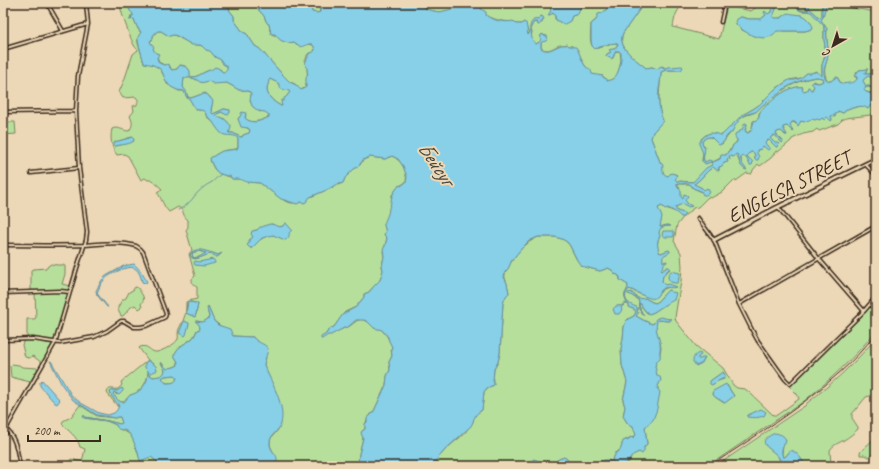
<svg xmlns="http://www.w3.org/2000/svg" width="879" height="469" font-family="Caveat,sans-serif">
<rect width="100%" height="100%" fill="#ecd8b6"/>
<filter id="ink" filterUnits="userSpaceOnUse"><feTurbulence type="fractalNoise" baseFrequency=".025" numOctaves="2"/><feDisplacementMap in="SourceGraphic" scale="8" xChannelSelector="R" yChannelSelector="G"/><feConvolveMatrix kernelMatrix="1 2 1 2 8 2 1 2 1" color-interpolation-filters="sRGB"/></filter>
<g filter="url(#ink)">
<path fill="#b7df9c" stroke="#79845d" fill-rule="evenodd" d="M 120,3 L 127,3 L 127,4 L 122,6 C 129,7 129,9 133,14 L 131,20 L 134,19 L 138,29 L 141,33 C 141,34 138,37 138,38 C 136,43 143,55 143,61 L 159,67 L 164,76 L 167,84 L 179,91 L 184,91 L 187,98 L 190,99 L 194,107 L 198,110 L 201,110 L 204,111 L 206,113 L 206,116 L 213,122 L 221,133 L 234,135 L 238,138 L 238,147 L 237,149 C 225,150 218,151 210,160 C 212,164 213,169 217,172 C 222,176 229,175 233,179 L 239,179 L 247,182 L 260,183 L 276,195 L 285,201 L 291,203 L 306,202 L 308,198 L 310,197 C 321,193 331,187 343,183 L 345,178 L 354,169 L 360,165 L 363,160 L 370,157 L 385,159 L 392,156 C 401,160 408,171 406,182 L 398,187 L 392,195 L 391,206 L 387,220 L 384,224 L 386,232 L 384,235 L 387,238 L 385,246 L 383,252 L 384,256 L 382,266 L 383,270 L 380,280 L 374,286 L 369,292 L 364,294 L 364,297 L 356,307 L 345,312 L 334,327 L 329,329 L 326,334 L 328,335 C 333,333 337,331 342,329 C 344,328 346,328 348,327 C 354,324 357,318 364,320 C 369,321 371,325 374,328 C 376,329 378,328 380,329 C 385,331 391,343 392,347 L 391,349 L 392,356 L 389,362 L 390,370 L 387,376 L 386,385 L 374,411 L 371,414 L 365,424 L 365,429 L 362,431 L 363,438 L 359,454 L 358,466 L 273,466 L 276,463 L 274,454 L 270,445 L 270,442 L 271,438 L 278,430 L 279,401 L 264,365 L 264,363 L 266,358 L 257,342 L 253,337 L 233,336 L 214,321 L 208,307 L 208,313 L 209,317 L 208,319 L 203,322 L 196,321 L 200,326 L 200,329 L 197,330 C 192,342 189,339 180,347 C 177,349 176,352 174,355 L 178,362 L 178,365 L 174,367 L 167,369 L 161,363 L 165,370 C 164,377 159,376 153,377 L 150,375 L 152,372 L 151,362 L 149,361 L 147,361 C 147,364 148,368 148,371 C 148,382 141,393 130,395 L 124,402 C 119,403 116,398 113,394 L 114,392 L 117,395 L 122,388 L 118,391 L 111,391 L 110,392 C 111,398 119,402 118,407 L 107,393 C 109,386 113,390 118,389 L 122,385 L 121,382 L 148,360 L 139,348 L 140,347 C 149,344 150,353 157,352 C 162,351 176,344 178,339 C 179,335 177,333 179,329 C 180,326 183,322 184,318 C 186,314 186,307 186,302 L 188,301 L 197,299 L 197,287 C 193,285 192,284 192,279 L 195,276 L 189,254 L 192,250 L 186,230 L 188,227 L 188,220 C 182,215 185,213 180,208 L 178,207 L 169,212 C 163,206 162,199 157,192 L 162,189 L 152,180 L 148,180 L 145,178 L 141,180 L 128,156 L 124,154 L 117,155 C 111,147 110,138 112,129 C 118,126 123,131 129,131 C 133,126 133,122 130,116 L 134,111 L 133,106 L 137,105 C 138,101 139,100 136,97 L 123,98 L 119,92 L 124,81 L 133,54 L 138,50 C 137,49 134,46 134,45 C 131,40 119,8 120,3 ZM 132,137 L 134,141 L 132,142 L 116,146 L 115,142 ZM 272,224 L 277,227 L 284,226 L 285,240 C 281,238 277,235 273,235 C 264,235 257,242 252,248 L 250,248 L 248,244 L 253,237 L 253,231 C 260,230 265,225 272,224 ZM 200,250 L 213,253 L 218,255 L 221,254 L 217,257 L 210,254 L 195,259 L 191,256 L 191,253 ZM 191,302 L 196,303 L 198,304 L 196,314 L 195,317 L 186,313 L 187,303 Z
M 227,3 L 258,3 L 257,8 L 258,9 L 264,16 L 266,21 L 269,24 L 270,31 L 273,35 L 275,35 C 281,40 285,45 294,42 L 296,44 L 304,46 L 309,44 L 313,45 C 315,48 315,50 313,53 L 309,53 L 307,55 C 307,57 306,59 305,61 C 305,64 307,66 307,68 C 308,73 307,83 305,88 L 301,90 L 295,84 L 290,82 L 281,73 L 260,49 L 255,46 L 247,34 L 243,32 L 234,20 L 234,16 L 230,11 Z
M 310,3 L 321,3 L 319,13 L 317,13 L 312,12 Z
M 414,3 L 457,3 L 456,7 L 453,10 L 439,12 L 429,10 Z
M 481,3 L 548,3 L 549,4 L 551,10 L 550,13 L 548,15 L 553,13 L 555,16 L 555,19 L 563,24 L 570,21 L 572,16 L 578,14 L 582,3 L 612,3 L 603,13 L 598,16 L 596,20 L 591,24 C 591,33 588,44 595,49 C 603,47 610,42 617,43 L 618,46 L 615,49 L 609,50 L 611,52 L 607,54 L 606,56 L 613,58 L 615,53 L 617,51 L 620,51 L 621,60 C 619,69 619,79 607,81 L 603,76 L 592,75 C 586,68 580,59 578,50 L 573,47 L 572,46 L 569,46 L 567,44 C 565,45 562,45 560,45 C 553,47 550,52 542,49 L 541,48 L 541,43 L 547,36 L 541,35 L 541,41 L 536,44 L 531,38 L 532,32 L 530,28 L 534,22 L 542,23 L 543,17 L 541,16 L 538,20 L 535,19 C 528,24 532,30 528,35 L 527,28 L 522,24 L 516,24 L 514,22 L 501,21 L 488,17 L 481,9 Z
M 644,3 L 676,3 L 681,4 L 683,3 C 682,5 680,7 679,9 C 675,14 674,21 673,27 L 719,39 L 727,6 L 751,11 L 758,6 L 760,3 L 770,3 L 772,7 L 771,12 L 768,14 L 765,11 L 764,12 L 766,15 L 761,19 L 749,19 L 741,17 L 735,21 L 736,24 L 742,30 L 758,37 L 780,30 L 784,31 L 805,31 L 812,29 C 812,25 811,24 809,20 C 803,14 793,13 785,16 C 780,17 778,20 773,17 L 776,8 L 772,3 L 793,3 C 802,15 800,9 812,12 L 824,26 L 824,40 L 826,53 L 822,65 L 822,75 L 821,77 L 819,73 L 816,71 L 809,74 L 807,73 L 801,78 L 789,80 L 774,90 L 759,105 L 753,109 L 742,115 L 722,135 C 711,137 713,128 701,139 L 703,153 L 702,161 L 707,163 L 711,162 L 712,163 L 712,165 L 703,172 L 695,181 L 693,182 L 676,181 L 675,179 L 677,175 L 675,174 C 673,175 671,176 669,176 C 662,177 662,168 662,164 L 660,162 L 651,138 L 653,132 L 663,120 C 655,107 661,86 661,72 L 666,70 L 681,70 L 669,67 L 664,68 L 663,66 L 657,69 L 652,67 L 646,68 C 638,62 624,52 622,42 C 621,39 622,36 623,33 Z
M 794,3 L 806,3 L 807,8 L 809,9 C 802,12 798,9 794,3 Z
M 811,3 C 821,3 830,5 839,4 L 841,6 L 876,12 L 876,74 L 865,74 L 865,71 L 867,71 L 867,69 L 864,70 L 859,70 L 854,76 L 857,78 L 856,81 C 852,84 846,85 841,83 L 837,77 L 836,77 L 831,81 L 829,81 L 826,78 C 822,67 828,63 828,52 C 828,44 826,37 827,29 L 821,20 L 823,17 L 825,5 L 822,5 L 822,16 L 820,18 L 809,8 L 809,5 Z
M 158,31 L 161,31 L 169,36 L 174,35 L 189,43 L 196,45 L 200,45 L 202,46 L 206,50 L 210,50 L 215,57 L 222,60 L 223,64 L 227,66 C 228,68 227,70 225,72 L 223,72 L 220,69 C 215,69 211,69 207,71 C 200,74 200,76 192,77 L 190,76 C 189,68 188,66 180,65 L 177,69 L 172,70 L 169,65 L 164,65 L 159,62 L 156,53 L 154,51 L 150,42 L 153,39 C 153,34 155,33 158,31 Z
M 876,75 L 876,100 L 872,96 L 872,93 L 866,92 L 864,90 L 866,87 L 870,87 L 869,86 L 866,86 L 862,80 L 868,76 L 873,77 Z
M 817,77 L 822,78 L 823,81 L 819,83 L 813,81 L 813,84 L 814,86 L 812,90 L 804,91 L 802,89 L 803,87 C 788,85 769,103 759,113 C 759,118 758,120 753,121 L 752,128 L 749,132 L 747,133 C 744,130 747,127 747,124 L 745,123 L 742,130 L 737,133 L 737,142 L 733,145 L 731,150 L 729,150 L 726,155 L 713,162 L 711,161 L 705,162 L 704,161 L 703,158 L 705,146 L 702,143 C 703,138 707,137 712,137 L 718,144 L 722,144 C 725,140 728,136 731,132 C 734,127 737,122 741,118 C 746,114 755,114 758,110 C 762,106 769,99 775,96 C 788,86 801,79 817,77 Z
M 184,78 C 187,78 192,77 195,79 C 201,81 200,84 208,81 L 227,83 L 239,90 L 244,90 L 250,92 L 251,94 C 250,105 251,105 260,112 C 264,110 267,112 269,115 L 269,117 C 260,121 253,124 245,119 L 246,115 L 241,115 L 238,119 L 241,124 L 250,130 L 249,133 L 243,135 L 242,137 L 240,137 L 233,133 L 229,133 L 228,122 L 223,118 L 218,117 L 216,116 L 216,114 L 222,112 L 227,114 L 230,110 L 224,109 L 213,114 L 211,112 C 212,104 214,98 205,93 L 191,98 L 188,97 L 183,87 Z
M 270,79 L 278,83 L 281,89 L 290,91 L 290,92 L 284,100 L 283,106 L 281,106 C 275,103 267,97 267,89 C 267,86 269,83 268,80 Z
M 876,105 L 876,113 L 870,115 L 846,118 L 842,120 L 838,124 L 822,130 L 819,131 L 817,129 L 813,132 L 803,134 L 792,139 L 791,141 L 778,152 L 776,151 L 771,158 L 760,166 L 758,164 L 753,170 L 752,173 L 751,174 L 747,173 L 736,181 L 734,180 L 722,192 L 711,198 L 708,197 L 698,207 L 693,208 L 691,211 L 685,215 L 677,225 L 674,241 L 681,253 L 682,267 L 681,281 L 676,311 L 675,318 L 676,321 L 696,346 L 723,368 L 733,385 L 737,388 L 745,389 L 749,392 L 773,415 L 777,415 L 799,399 L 797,394 L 790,387 L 856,322 L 876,300 L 876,331 C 854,358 830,380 803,402 L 708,466 L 621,466 L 629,462 L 633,454 L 639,452 L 641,452 L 647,444 L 645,427 L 648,424 L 658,390 C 657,385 661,382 660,377 L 657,375 C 656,373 654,369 655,366 C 655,362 658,361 659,358 C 660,357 660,351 661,349 C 661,339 653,331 657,321 L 658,320 L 668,321 L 671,319 L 658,318 L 656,319 L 654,323 L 652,324 L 643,320 L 636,316 L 638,313 L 637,310 L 637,308 C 628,304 621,299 629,289 C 631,289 633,291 635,292 C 641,295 649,297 656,297 L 663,289 L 673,286 L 665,285 L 662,282 L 663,275 L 670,269 L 667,267 L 662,271 L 660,270 C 661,268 662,266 662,264 C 664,255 659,257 670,252 L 669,250 L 661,253 L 659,252 C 656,244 658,243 659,236 C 659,232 658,232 660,229 C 662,226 666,226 669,225 L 660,227 L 659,226 C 660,223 662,221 661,218 C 661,215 659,212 658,209 L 661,206 L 673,211 L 682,213 L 677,211 L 675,207 L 683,203 L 688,206 L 689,205 L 684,200 L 688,196 L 683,199 L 680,197 L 681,191 L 677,183 L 677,182 L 681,184 L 690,184 L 691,185 L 693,188 L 702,192 L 704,190 L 702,188 L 693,184 C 701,181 705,172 713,167 L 719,171 L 719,167 L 726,162 L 727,159 L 728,158 L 729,159 L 729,156 L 737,154 C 739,160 739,166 746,170 L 741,162 L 741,157 L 742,156 C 746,157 747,158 749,163 L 753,163 L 747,156 L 747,155 L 749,153 L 753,152 L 755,155 L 755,159 L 757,150 L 761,149 L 763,146 L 766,147 L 764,143 L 768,140 L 769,140 L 776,147 L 778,146 L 773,142 L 770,138 L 774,135 L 775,135 L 782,143 L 783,142 L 776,134 L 777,132 L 781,131 L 785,135 L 787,135 L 783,128 L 783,127 L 787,126 L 793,131 L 790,125 L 792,122 L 795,123 L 797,125 L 799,124 L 801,121 C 805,122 807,121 811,119 C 815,118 821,118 825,119 L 827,117 L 830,120 L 832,120 L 831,116 L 833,115 L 835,117 L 835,114 L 838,111 L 843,113 L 849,108 L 853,108 L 861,106 L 864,106 L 868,109 L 870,106 ZM 675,272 L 679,277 L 677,283 L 671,282 L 669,273 ZM 668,290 L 671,291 L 671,293 L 672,293 L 666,304 L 654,312 L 651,313 L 647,313 L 642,307 L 641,304 L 640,303 L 639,306 L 642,314 L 639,309 L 639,301 L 631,295 L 631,292 L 639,299 L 642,300 L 645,298 L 652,302 L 656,303 ZM 723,372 L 724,373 L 724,379 L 715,382 L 714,384 L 710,381 L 717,376 ZM 727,385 L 734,396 L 724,403 L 715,397 L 712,393 Z
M 3,122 L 15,122 L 16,134 L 3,135 Z
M 538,237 L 555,237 L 562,239 L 567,242 L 570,246 L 577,260 L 585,267 L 600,271 L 608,268 L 612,270 L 615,274 L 618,275 L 620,278 L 620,280 L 628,285 C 628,294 622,291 627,303 L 624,304 L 621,306 L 618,306 L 621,309 L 621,308 L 625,304 L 628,304 L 630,308 L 634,309 L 636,312 L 634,316 L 628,319 L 624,327 L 623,339 L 621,349 L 622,365 L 627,382 L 623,400 L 625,407 L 623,416 L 628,424 L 633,426 L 634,430 L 636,434 L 635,436 L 625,440 L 622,444 L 621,449 L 617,452 L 612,460 L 614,465 L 614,466 L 610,466 L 610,461 L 600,462 L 588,466 L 579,466 L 570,463 L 566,458 L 561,458 L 556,461 L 555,466 L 543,466 L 541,463 L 530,461 C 521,469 508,461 497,466 L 431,466 L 446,449 L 464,434 L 473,422 L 473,418 L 475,415 L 482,410 L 484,392 L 487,388 L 494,385 L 493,381 L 494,369 L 498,362 L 500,353 L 503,303 L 506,296 L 509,293 C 508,290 508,287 507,284 C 506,280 504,278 505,274 C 505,271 508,269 509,266 C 516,253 524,244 538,237 Z
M 198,251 L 206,253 C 202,256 198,259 193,258 L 192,253 Z
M 51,264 L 57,265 L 63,265 L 65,266 L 65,274 L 62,284 L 70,286 L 69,290 L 31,291 L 31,270 L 34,269 L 47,268 L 48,266 Z
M 135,287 L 138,288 C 141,295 147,297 141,304 L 142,307 L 139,309 L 135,305 L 131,307 L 123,316 L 121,316 L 118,310 L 118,307 L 122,300 L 126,298 L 129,292 L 133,290 Z
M 60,292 L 67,293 L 68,294 L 54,341 L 27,338 L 27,319 L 34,319 L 36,318 L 35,293 Z
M 876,338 L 876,394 L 866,397 L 852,414 L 852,418 L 858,427 L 858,429 C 854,433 849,437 844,440 C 839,443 834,444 830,450 L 831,466 L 805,466 C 801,459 798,453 791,450 L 785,457 L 783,457 L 782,454 L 783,445 L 765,445 C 773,452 781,455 780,466 L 716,466 L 806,405 L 807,403 C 832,384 855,363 876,338 Z
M 24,340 L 38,341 L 52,344 L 52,345 L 42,363 L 33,356 L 29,358 L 25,357 L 22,345 Z
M 12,364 L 19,365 L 22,367 L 38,368 L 30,382 L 11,377 L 10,366 Z
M 175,375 L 177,377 C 176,383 172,383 166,383 L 162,378 L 165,376 Z
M 80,405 L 97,416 L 115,418 L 117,417 L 120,417 L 122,423 L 120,424 L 108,421 L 85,417 L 84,418 L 107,421 L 116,425 C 119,431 126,430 131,436 C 136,443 137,453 141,461 L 146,458 L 151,457 L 155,460 L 158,463 L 156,466 L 67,466 L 71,459 L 82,462 L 85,449 L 80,447 C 77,435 68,432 62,423 L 63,421 L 71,417 Z
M 876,437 C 876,446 877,451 869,457 L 864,455 L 860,455 L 860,453 L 861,451 Z"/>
<path fill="#87d0e8" stroke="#698e97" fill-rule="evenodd" d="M 127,3 L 227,3 L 230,11 L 234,16 L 234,20 L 243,32 L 247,34 L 255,46 L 260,49 L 281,73 L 290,82 L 296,85 L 301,90 L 306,87 L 306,78 L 308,73 L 307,72 C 308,69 306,66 305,63 L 308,57 L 308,54 C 314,52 318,51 312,44 L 309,44 L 301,47 L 294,42 C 286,44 279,41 275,34 L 271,34 L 269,24 L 267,23 L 264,16 L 257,8 L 258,3 L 310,3 L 312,12 L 317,13 L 320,12 L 321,3 L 335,3 L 337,4 L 340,3 L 414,3 L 423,5 L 425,8 L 429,10 L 439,12 L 453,9 L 456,7 L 457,3 L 481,3 L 481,9 L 486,12 L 486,15 C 491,20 505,23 513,21 L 516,24 L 522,24 L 523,22 L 526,23 L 527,28 L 528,35 C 533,30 526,26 535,19 L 538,20 L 541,16 L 543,17 L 544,19 L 539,25 L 538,25 L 537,22 L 534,22 L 531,27 C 532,34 530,39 536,44 C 542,41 540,41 541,35 L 543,34 L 544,36 L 547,36 L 548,39 L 546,41 L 542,42 L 541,43 L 541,48 C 550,55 557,43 566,45 L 567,44 L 569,46 L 572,46 L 574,47 L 576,47 C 579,51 583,64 586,67 C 590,70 590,66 592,74 L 603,76 L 604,78 L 607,79 L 607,81 C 618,79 619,69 621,60 L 621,53 L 619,51 L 616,51 L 612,59 L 606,56 L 607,54 L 611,52 L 609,50 L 612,49 L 615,49 L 618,44 L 616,43 L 609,44 L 597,48 L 595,49 L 592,46 L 591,40 L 591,24 L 596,20 L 598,14 L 603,13 L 612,3 L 644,3 L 623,33 C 622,36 621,39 622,42 C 624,52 638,61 646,68 L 652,67 L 657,69 L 661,66 L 664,68 L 669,67 L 682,66 L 683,67 L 682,69 L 681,70 L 666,70 L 661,72 C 661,78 660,83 659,89 C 658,99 659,112 663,121 L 653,132 L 651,138 L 660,162 L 663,165 C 662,170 663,175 668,176 L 671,173 L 675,174 L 676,175 L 677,177 L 675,179 L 677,181 L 693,182 L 706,168 L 712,165 L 712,163 L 711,162 L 705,164 L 702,161 L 703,153 L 699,144 C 701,139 706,133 712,133 C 716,133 718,135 722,135 L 742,115 L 753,109 L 759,105 L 774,90 L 789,80 L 795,80 L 801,78 L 807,73 C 811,74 814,71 818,72 L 821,76 L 822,76 L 822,65 L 826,53 L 824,40 L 824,26 L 811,12 C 801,9 801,15 793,3 C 799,8 799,12 809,10 L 806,8 L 806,3 L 811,3 L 809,5 L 809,8 L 820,18 L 822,16 L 822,5 L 826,5 L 823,17 L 821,20 L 827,29 C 825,38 829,46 828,55 C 827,65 822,67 825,78 L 829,81 L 831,81 L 836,77 L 837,77 C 841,85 841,84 849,83 C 853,82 854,83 857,79 L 857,77 L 854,76 L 856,74 L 859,70 L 868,69 L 865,72 L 865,74 L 876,74 L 876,75 L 872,78 L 868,76 L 864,79 L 863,81 L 866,86 L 869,86 L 871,87 L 874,86 L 876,88 L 866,87 L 864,90 L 866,92 L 872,94 L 872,96 L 876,100 L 876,105 L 873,107 L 871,105 L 870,106 L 868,109 C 860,103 856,109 849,108 L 843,113 L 838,111 L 837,114 L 835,114 L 835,117 L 834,117 L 833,115 L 831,116 L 832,120 L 831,121 L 827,117 L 825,119 L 825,120 L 822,118 L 820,120 L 817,119 L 815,120 L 812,119 L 804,122 L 801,121 L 798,126 L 795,122 L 792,122 L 790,125 L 793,132 L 787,126 L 783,127 L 783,128 L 787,135 L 786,135 L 781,131 L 777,132 L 776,134 L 783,141 L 783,142 L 782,143 L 775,135 L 774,135 L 770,138 L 775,143 L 778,143 L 779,144 L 779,145 L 776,147 L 769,140 L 768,140 L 765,143 L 770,149 L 768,150 L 763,146 L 761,149 L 757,150 L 757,153 L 759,157 L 758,160 L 755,160 L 755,155 L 753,152 L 751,152 L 747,155 L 747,156 L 753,162 L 752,165 L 750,165 L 746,157 L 742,156 L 741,157 C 740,163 744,166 747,170 C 739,168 740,160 737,154 L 735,155 L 734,157 L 730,156 L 729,156 L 730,160 L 728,158 L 727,159 L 728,162 L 724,163 L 722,166 L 719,167 L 718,171 L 713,167 C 705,172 701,180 694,184 L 702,188 L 704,190 L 707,188 L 710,192 L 706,195 L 703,195 L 701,191 L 693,188 L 691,185 L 687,183 L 681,184 L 677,183 L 677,185 L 681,191 L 681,197 L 683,199 L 684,194 L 687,195 L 688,196 L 685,200 L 688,204 L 692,206 L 689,207 L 683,204 L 675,207 L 677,211 L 684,213 L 685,214 L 683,217 L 681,217 C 678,213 672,210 668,208 L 665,209 L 662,206 L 658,208 L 662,217 L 660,227 L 666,225 L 671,226 C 666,227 660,225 659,233 L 660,236 C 656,242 658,246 659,252 L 661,253 L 669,250 L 670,251 L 670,252 C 664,256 662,254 663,262 L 667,261 L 667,262 L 664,264 L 661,270 L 662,271 L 667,267 L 669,267 L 670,268 L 663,275 L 662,282 L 665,285 L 668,284 L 676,287 C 672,289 667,286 664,288 C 660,290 658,296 655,298 C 650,301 634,290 629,289 C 621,299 627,304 637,307 L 637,310 L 638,313 L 636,316 L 643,320 L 652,324 L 654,323 L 656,319 L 660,317 L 669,319 L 671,319 L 671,320 L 668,321 L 658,320 L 657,321 C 654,333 662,339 660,351 C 659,353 661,356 660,358 C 659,359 656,362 655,366 L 657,375 L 660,377 L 661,380 L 657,388 L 660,392 L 657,409 L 653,420 L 645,427 L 647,444 L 644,447 L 644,451 L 642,454 L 639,452 L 633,455 L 627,463 L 621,466 L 614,466 L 614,465 L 612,460 L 615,455 L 615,453 C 622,452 621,446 623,441 L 629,439 L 630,437 L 633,438 L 635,436 L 636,434 L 634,430 L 633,426 L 628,424 L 623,416 L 625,407 L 623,400 L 627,382 L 622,365 L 621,349 L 623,339 L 624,327 L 626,321 L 628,319 L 634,316 L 636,312 L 634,309 L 630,308 L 628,304 C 624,303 623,306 621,308 L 622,310 L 619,314 L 615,314 L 613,309 L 616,306 L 621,306 L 624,304 L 627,303 C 621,292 628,293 628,285 L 620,280 L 620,277 L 618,275 L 615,274 L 612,270 L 608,268 L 600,271 L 585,267 L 581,266 L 577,260 L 570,246 L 567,242 L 562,239 L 555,237 L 538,237 L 529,241 L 521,249 L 512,260 L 508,269 L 505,272 L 504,277 L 507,283 L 509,293 L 506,296 L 503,303 L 500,353 L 498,362 L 494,369 L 493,381 L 494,383 L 494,385 L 487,388 L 484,392 L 482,410 C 473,415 475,419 471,426 L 446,449 L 431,466 L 358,466 L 359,454 L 363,438 L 361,433 L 362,431 L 365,429 L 365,424 L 367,422 L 367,418 C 370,417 372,413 374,411 L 386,385 L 387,376 L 390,370 L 389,362 L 392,356 L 391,349 L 392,347 L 389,341 L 388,337 L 383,331 L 380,329 L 377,329 L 374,328 L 368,322 L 364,320 L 356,320 L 348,327 L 344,328 L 331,335 L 328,335 L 322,339 L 321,339 L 321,337 L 326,334 L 329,329 L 334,327 L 343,314 L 356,307 L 364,297 L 364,294 L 369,292 L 374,286 L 380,280 L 383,270 L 382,266 L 384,256 L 383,249 L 385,246 L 387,238 L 384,235 C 387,229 384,229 384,224 C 385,220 389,214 389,208 C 392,204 390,199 393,194 C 394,191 397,189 399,185 L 401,186 L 406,182 L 407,177 L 403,166 L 398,159 L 392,156 L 385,159 L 370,157 L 363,160 L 358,167 L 354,169 L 345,178 L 343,183 L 335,185 L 329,189 L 310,197 L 305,203 L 301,202 L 297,204 L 281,199 L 260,183 L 247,182 L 239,179 L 232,179 L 230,176 C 227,176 223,175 220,174 C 215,172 211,163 210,158 L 222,151 L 237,149 L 238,147 L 238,138 C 232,133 225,138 220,132 C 217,129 215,125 212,121 C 211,120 209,118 208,117 C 204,113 206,110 198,110 L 194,107 L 190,100 L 186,96 L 184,91 C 181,90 178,91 175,89 C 162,84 166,71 157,67 C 153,64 148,64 144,63 C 143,59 137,40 138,38 C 138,36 140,34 141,32 L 137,27 L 134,19 L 129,20 L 132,17 L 130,16 L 133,16 L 133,14 L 130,11 L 129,8 L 125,6 L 122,7 L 122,6 L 127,4 ZM 158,31 L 161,31 L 169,36 L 174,35 L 177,36 L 192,45 L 200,45 L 202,46 L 206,50 L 210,51 L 215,57 L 221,60 L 223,64 L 227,66 C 228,68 227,70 225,72 L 223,72 L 218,68 L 215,67 C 212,70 209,70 205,72 C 200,74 198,77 192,77 L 190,76 L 190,71 L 187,67 L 180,65 L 177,69 L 172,70 L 170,68 L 169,64 L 164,65 L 159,63 L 157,58 L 159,54 L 156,53 L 153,49 L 154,47 L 150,42 L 151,40 L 153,39 C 152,35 155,33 158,31 ZM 817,77 L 822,78 L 823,81 L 819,83 L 812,82 L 811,83 L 814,86 L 812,90 L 811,90 L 809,87 L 808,87 L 807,90 L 804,91 L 802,89 L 803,87 C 794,85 781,93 774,99 C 771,101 770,104 766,105 L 764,108 L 762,109 C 758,113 761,120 754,121 L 751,131 L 748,133 L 746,132 L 745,130 L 747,124 L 745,123 L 742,130 L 735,134 L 735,137 L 737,140 L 737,142 L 733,145 L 731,150 L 729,150 L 726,155 L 721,155 L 720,159 L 713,162 L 709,160 L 705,162 L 704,161 C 702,152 708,152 702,143 C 703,138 707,137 711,137 L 719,145 C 723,143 725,141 726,137 L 730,133 L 732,133 C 734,126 739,119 745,115 C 749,113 754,113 757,111 C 762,105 770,99 777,95 C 779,94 782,91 784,89 C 794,83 805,78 817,77 ZM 184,78 C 188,78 192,77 195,79 C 201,82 200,84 208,81 L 214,84 L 227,83 L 239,90 L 244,90 L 250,92 L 251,94 L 250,100 L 252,106 L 258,111 L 265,112 L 269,115 L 269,117 C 260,121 253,125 245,118 L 246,113 L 242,112 L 241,113 L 241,115 L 238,119 L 241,127 L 248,128 L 250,130 L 249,133 L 243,135 L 242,137 L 240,137 L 233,133 L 229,133 L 228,132 L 230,131 L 231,126 C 228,122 223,116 218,117 L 216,115 L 217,114 L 221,112 L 227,115 L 230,113 L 230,110 L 224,109 L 213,114 L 212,113 L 211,110 L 213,101 L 207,94 L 202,94 L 191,98 L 188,97 L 186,91 L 183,87 ZM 270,79 L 278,83 L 281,89 L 289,91 L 290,92 L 286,97 L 284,98 L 284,101 L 282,100 L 281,102 L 282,106 L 281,106 C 275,103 267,97 267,89 C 267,86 269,83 269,80 Z
M 548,3 L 582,3 L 578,14 L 572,16 L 570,21 L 565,24 L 563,24 L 556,20 L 555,16 L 553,13 L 548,16 L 551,10 L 549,4 Z
M 770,3 L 772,3 L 776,9 C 775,13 773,12 773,17 L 775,18 L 781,18 L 788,13 C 801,16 806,12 813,27 L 812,29 L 805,31 L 777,31 C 775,33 772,36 769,37 C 760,41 741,31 736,24 L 736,19 L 741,17 L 749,19 L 761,19 L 766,15 L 764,12 L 765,11 L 768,14 L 771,12 L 772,7 Z
M 133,137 L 134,140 C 131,145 122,144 116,146 L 114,146 L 114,143 L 115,142 Z
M 285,223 L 286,223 L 292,230 L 289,233 C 290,236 288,239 285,240 L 273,235 L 262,238 L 252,248 L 250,248 L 247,245 L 249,243 L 249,240 L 253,237 L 251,234 L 252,231 L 257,230 L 260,227 L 262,227 C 264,226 268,224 271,224 C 277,225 277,228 283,226 Z
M 663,231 L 673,231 L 674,232 L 674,235 L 673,237 L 665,237 L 662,235 Z
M 196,250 C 203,249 211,253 218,255 L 222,253 L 217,257 L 210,254 C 203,256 198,260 192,258 L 190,255 L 193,251 ZM 198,251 L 206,253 L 199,257 L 193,258 L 192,253 Z
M 213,259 L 215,262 L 215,263 L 204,266 L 195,265 L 194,263 L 195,261 L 199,262 Z
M 134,264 C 138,267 145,277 147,282 L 146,283 L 145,283 L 142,282 C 141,277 139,270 134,268 C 128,265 110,274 105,279 C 101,283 99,288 97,293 L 99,296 L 108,307 L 107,307 L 97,295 L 96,291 L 98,287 L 102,280 L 106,276 L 122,267 L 123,266 Z
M 671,271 L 680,273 L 678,282 L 677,283 C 672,283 668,282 668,276 Z
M 668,290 L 671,291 L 672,293 L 673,292 L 676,293 L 674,300 L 666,304 L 654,312 L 649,314 C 645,311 642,307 641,304 L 639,303 C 639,307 641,312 644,315 C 639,312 638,306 639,300 L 631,295 L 628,294 L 628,293 L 631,292 C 636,297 639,300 645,298 L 652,302 L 656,303 Z
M 188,302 L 196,303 L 198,304 L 196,314 L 195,317 L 186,313 Z
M 208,307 L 214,321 L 218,325 L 230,329 L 233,336 L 253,337 C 257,343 264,343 268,348 C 268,354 264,359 264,365 C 271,382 286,405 281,424 C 279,431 270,435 270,442 C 269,454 284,455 273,466 L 156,466 L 158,463 L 155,460 L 151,457 L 140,461 L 137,449 L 134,446 L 135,445 C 133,440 131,434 126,431 C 120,428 119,432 116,425 L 107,421 L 84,418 L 83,417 L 84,415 L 85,417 L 108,421 L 120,424 L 122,423 L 120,417 L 117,417 L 115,418 L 97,415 L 73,400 L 62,385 L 50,361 L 51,361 L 70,393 L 73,397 L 81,403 L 99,413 L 108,415 L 114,413 L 117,410 L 119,406 L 111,395 L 110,392 L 113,390 L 117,391 L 122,388 L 123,389 L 123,391 L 119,395 L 114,392 L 113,394 C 116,398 119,403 124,402 L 130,395 C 136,394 143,389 146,382 C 148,379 147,376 149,372 L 145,368 L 145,363 L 147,361 L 149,361 L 156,366 L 157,370 L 156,371 L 150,373 L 150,375 L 153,377 C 158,376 164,377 165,370 L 161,362 L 167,369 L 169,368 L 174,367 L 178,365 L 178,362 L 174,355 C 176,352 177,349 180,347 C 188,340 193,342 197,330 L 200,329 C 200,325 198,323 195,321 L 203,322 L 208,319 L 209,317 L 207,308 ZM 175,375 L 177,377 C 176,383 172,383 166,383 L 162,378 L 165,376 Z
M 184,321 L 189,323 L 189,324 L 186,335 L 185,336 L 179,333 Z
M 700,353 L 701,355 L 698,357 L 698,359 L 700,359 L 704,357 L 705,357 L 702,363 L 696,366 L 693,362 C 693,357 695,354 700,353 Z
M 723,372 L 726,377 L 716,382 L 712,385 L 710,384 L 710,381 L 717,376 Z
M 42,380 L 59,399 L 60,400 L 57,404 L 55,403 L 40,386 L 40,382 Z
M 726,384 L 734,396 L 725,403 L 715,397 L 712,393 L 713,391 Z
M 761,409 L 766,412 L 764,416 C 758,418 753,418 747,417 L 748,415 Z
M 775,433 C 780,434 784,435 786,440 L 785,444 L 783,445 C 782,449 781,453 783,457 L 785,457 L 791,450 C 798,453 802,459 805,466 L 780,466 C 780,464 780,462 780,460 C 776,449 750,444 775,433 Z
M 564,457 L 566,458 L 570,463 L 579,466 L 555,466 C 556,458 558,460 564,457 Z
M 534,459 L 539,461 L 543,466 L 497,466 L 502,464 L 524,465 Z
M 605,460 L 608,460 L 610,461 L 610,466 L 606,466 L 605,464 L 602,463 L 599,466 L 588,466 Z"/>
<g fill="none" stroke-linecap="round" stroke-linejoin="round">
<path stroke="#698e97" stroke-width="1" d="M 178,210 C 191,205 193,195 204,187 C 206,185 209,184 212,182 C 215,180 218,176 221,174"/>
<defs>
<path id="street" d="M 47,3 L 63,31
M 3,4 L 4,3
M 721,22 L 725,3
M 3,49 L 88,24
M 3,112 L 76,111
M 866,165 L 876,175
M 31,173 L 79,168
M 778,207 L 819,259 L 864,311
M 698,218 L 714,240 L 739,304 L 753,332 L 758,341 L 785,379 L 790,384 L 864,311 L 876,297
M 3,245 C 30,245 57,246 84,245 C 101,244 120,241 136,246 C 140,248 141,249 143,252 L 166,314 L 165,317 L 163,318 L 146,326 L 140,327 L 134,327 L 124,321 L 121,321 L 107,331 L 94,337 L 60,343 L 33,339 L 3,340
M 3,293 L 60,291 L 70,292
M 739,304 L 876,226
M 3,420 L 8,426
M 6,429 C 17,440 17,452 20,466
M 3,432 L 7,427 L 55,343 L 77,268 L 86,240 L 87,232 L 79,168 L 76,111 L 78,76 L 88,24 L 86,3"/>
<path id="secondary" d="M 714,240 L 778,207 L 876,159"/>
</defs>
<use href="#street" stroke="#3b2a1e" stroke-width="5"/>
<use href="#secondary" stroke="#3b2a1e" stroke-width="6"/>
<use href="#street" stroke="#ecd8b6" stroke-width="2"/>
<use href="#secondary" stroke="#ecd8b6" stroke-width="3"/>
<path stroke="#3b2a1e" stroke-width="1" d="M 710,466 C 754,437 799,409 838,374 C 852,362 864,348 876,334"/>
</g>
</g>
<g text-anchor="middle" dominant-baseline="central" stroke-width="4" stroke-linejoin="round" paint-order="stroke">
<g font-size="20" fill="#3b2a1e" stroke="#ecd8b6">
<text transform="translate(789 187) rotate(-27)">ENGELSA STREET</text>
</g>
<g font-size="21" font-style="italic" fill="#46433c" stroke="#ecd8b6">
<text transform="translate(436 163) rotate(55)">Бейсуг</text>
</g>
</g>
<rect width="879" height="469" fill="none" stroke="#ecd8b6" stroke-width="16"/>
<rect x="8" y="8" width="863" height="453" fill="none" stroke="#3b2a1e" stroke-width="1.5" filter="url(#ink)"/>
<g transform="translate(833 46) rotate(219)" stroke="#ecd8b6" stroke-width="3" paint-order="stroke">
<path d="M0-3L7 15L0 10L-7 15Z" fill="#3b2a1e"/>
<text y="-6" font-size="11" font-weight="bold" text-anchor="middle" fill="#3b2a1e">С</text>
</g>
<path d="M28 435v6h72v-6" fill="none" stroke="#3b2a1e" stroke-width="2"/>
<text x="34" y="435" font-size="12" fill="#3b2a1e" stroke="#ecd8b6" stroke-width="3" paint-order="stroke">200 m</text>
</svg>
